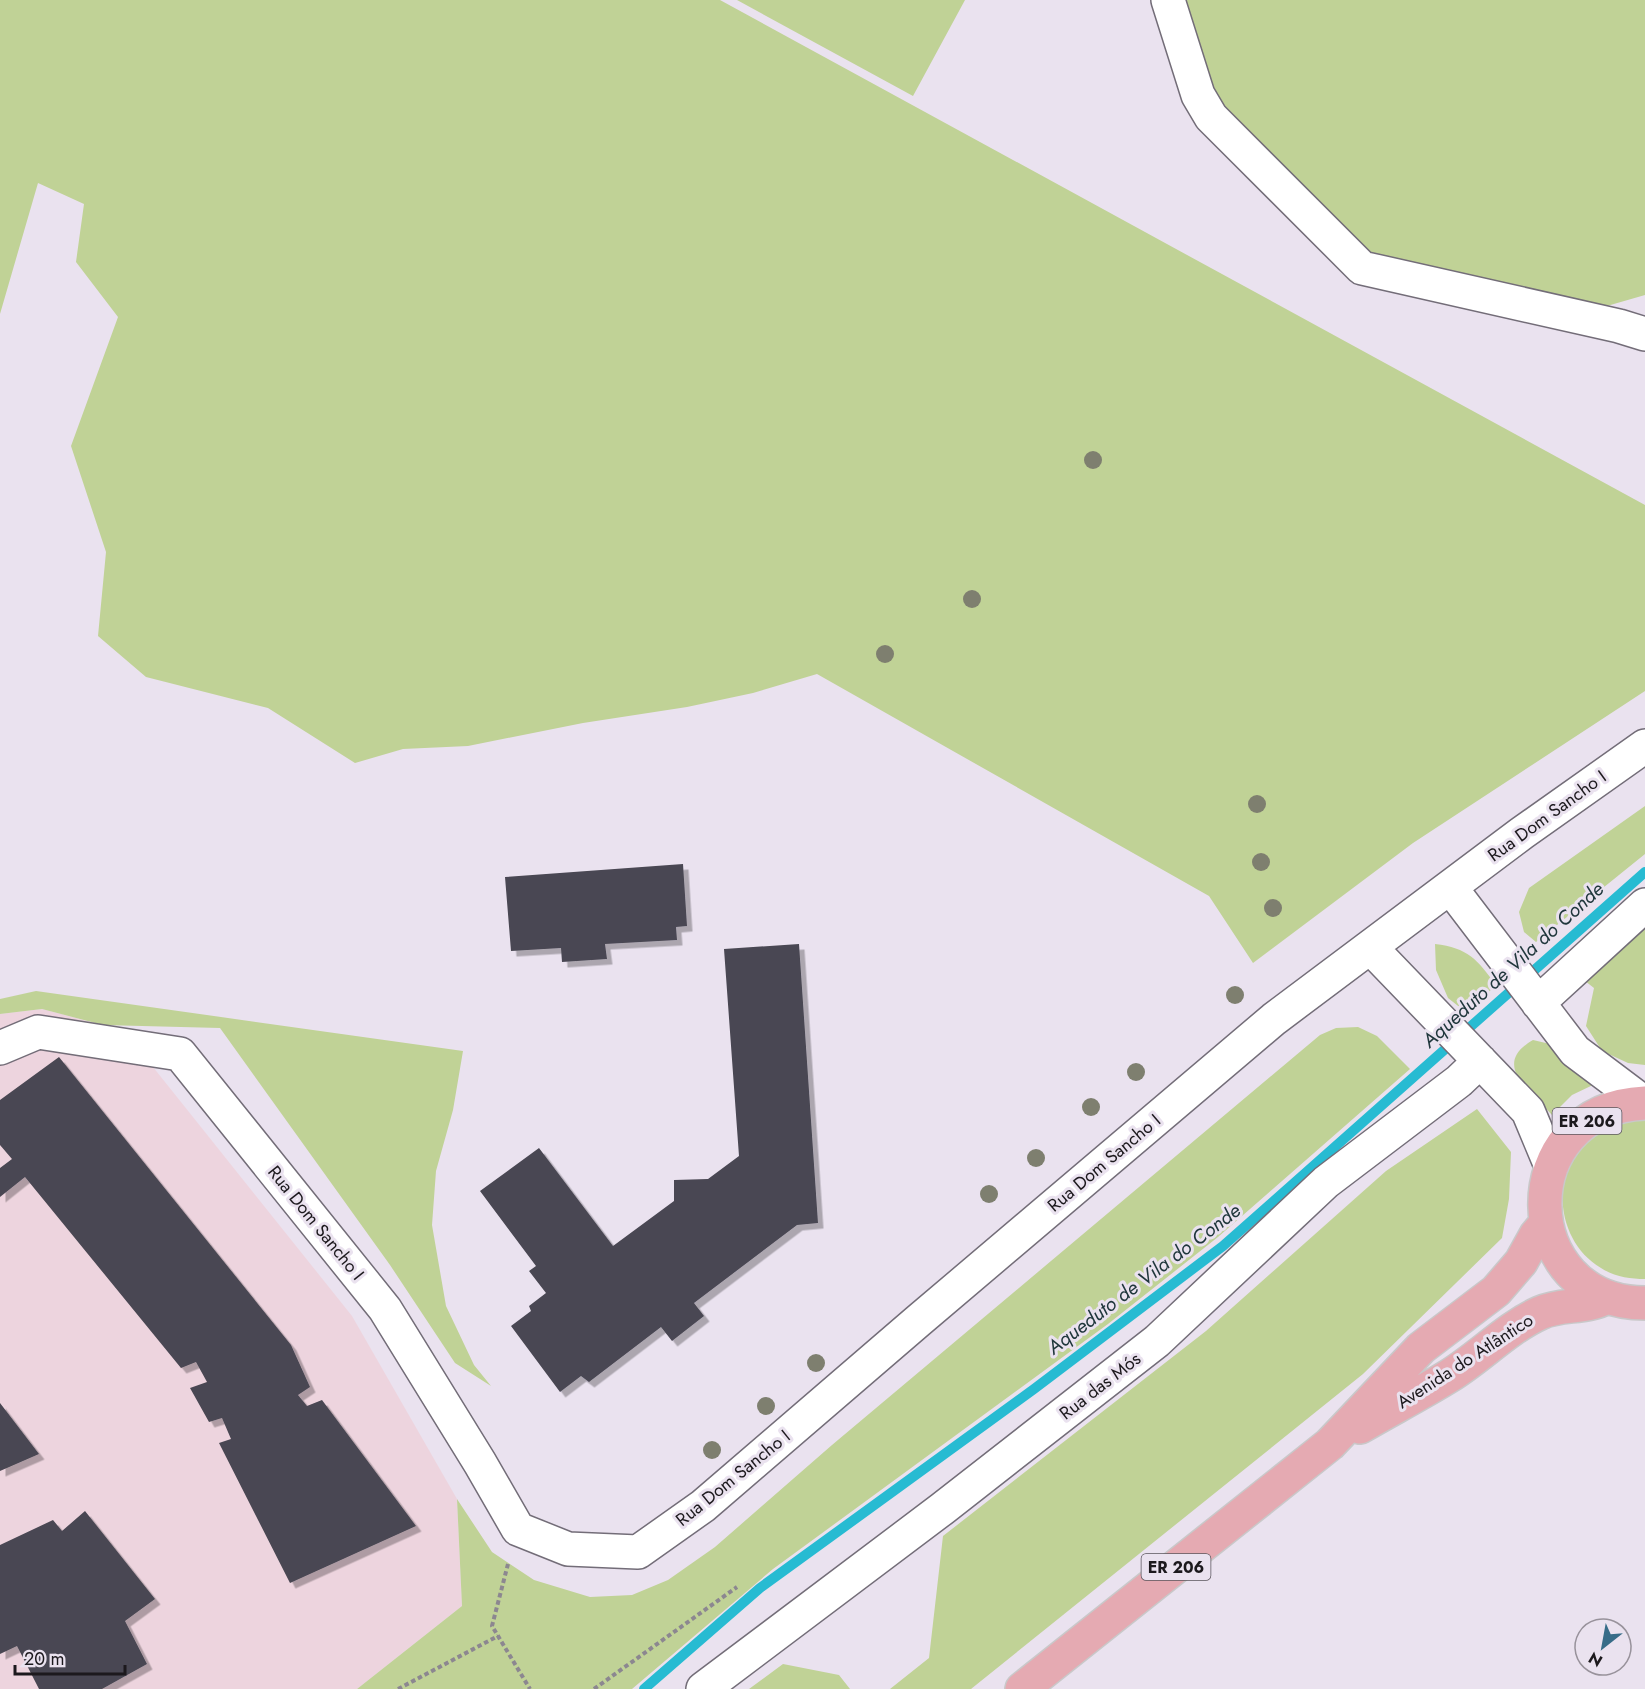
<svg xmlns="http://www.w3.org/2000/svg" width="1645" height="1689" font-family="Jost,sans-serif">
<defs>
<filter id="shadow"><feDropShadow dx="5.5" dy="5.5" stdDeviation="0" flood-color="#0004"/></filter>
</defs>
<rect width="100%" height="100%" fill="#eae2ef"/>
<path fill="#edd4de" d="M 42,1009 L 103,1025 L 149,1062 L 352,1316 L 457,1499 L 462,1606 L 357,1689 L 0,1689 L 0,1014 Z"/>
<path fill="#c0d296" d="M 0,0 L 720,0 L 1645,505 L 1645,691 L 1413,843 L 1253,963 L 1209,896 L 817,674 L 753,693 L 687,707 L 583,723 L 468,746 L 403,749 L 355,763 L 268,708 L 146,677 L 98,636 L 106,552 L 71,446 L 118,317 L 76,262 L 84,204 L 38,183 L 0,314 Z
M 737,0 L 965,0 L 913,96 Z
M 1184,0 L 1645,0 L 1645,295 L 1600,308 L 1368,256 L 1213,98 Z
M 1645,806 L 1645,854 L 1536,942 L 1524,932 L 1519,912 L 1529,888 Z
M 1645,923 L 1645,1065 L 1628,1063 L 1602,1051 L 1586,1026 L 1594,988 L 1585,981 Z
M 1435,944 C 1468,948 1477,959 1496,985 L 1467,1013 L 1448,998 L 1436,970 Z
M 36,991 L 463,1051 L 453,1110 L 436,1171 L 432,1225 L 446,1306 L 474,1365 L 491,1386 L 455,1363 L 390,1265 L 220,1028 L 103,1025 L 42,1009 L 0,1014 L 0,999 Z
M 1358,1027 L 1377,1036 L 1410,1069 L 1218,1237 L 1108,1324 L 773,1569 L 632,1689 L 357,1689 L 462,1606 L 457,1499 L 492,1552 L 534,1580 L 590,1597 L 632,1595 L 668,1580 L 715,1547 L 832,1445 L 1320,1035 L 1336,1028 Z
M 1533,1040 L 1550,1044 L 1595,1084 L 1572,1095 L 1552,1115 C 1531,1091 1490,1065 1533,1040 Z
M 1477,1109 L 1511,1152 L 1509,1199 L 1502,1238 L 1363,1374 L 971,1689 L 890,1689 L 929,1658 L 943,1536 L 1206,1331 L 1386,1171 Z
M 1645,1119 L 1645,1279 C 1630,1279 1615,1277 1601,1268 C 1553,1240 1548,1163 1597,1133 C 1612,1123 1628,1121 1645,1119 Z
M 783,1664 L 839,1675 L 850,1689 L 749,1689 Z"/>
<g fill="none" stroke-linecap="round" stroke-linejoin="round">
<path stroke="#27bbd2" stroke-width="10" d="M 644,1689 L 760,1588 L 1034,1389 L 1223,1246 L 1645,872"/>
</g>
<path fill="#494752" filter="url(#shadow)" d="M 683,864 L 687,926 L 676,927 L 677,940 L 605,944 L 607,959 L 562,962 L 561,948 L 511,951 L 505,877 Z
M 799,944 L 818,1223 L 797,1225 L 694,1303 L 704,1316 L 672,1341 L 661,1327 L 589,1382 L 581,1376 L 560,1392 L 511,1326 L 531,1311 L 529,1306 L 546,1293 L 529,1271 L 536,1266 L 480,1191 L 539,1148 L 613,1246 L 674,1201 L 674,1180 L 708,1179 L 739,1156 L 724,949 Z
M 59,1057 L 291,1345 L 310,1387 L 298,1395 L 307,1406 L 322,1400 L 416,1526 L 290,1583 L 219,1443 L 231,1439 L 222,1418 L 209,1422 L 190,1388 L 207,1382 L 196,1362 L 181,1368 L 25,1177 L 0,1197 L 0,1168 L 12,1159 L 0,1145 L 0,1100 Z
M 0,1403 L 39,1454 L 0,1471 Z
M 85,1511 L 155,1599 L 125,1621 L 147,1664 L 102,1689 L 39,1689 L 17,1646 L 0,1654 L 0,1545 L 53,1520 L 62,1531 Z"/>
<g fill="none" stroke-linecap="round" stroke-linejoin="round">
<defs>
<path id="minor" d="M 1168,0 L 1198,95 L 1211,117 L 1362,268 L 1619,326 L 1645,334
M 1450,887 L 1575,1051 L 1643,1102
M 1370,947 L 1528,1111 L 1551,1166
M 1538,1003 L 1645,905
M 0,1048 L 38,1032 L 180,1054 L 385,1309 L 480,1463 L 518,1529 L 568,1549 L 638,1552 L 703,1506 L 918,1321 L 1274,1019 L 1522,833 L 1645,746
M 703,1689 L 942,1509 L 1157,1341 L 1326,1182 L 1459,1081 L 1480,1061"/>
<path id="major" d="M 1645,1103 C 1509,1109 1514,1303 1645,1303
M 1360,1427 C 1389,1410 1420,1394 1449,1376 C 1480,1357 1507,1328 1540,1313 C 1562,1303 1586,1309 1607,1297
M 1022,1689 L 1330,1444 L 1421,1348 L 1496,1291 L 1521,1262 L 1536,1235 L 1546,1223"/>
</defs>
<use href="#minor" stroke="#736d78" stroke-width="36"/>
<use href="#major" stroke="#c9c8c9" stroke-width="36"/>
<path stroke="#8c8790" stroke-width="4" stroke-dasharray="4.5 3" stroke-linecap="butt" d="M 508,1564 L 492,1626 L 530,1689
M 398,1689 L 498,1636
M 594,1689 L 737,1587"/>
<use href="#minor" stroke="#fff" stroke-width="33"/>
<use href="#major" stroke="#e5aab2" stroke-width="33"/>
</g>
<g fill="#7e7f6f">
<circle cx="1093" cy="460" r="9"/>
<circle cx="972" cy="599" r="9"/>
<circle cx="885" cy="654" r="9"/>
<circle cx="1257" cy="804" r="9"/>
<circle cx="1261" cy="862" r="9"/>
<circle cx="1273" cy="908" r="9"/>
<circle cx="1235" cy="995" r="9"/>
<circle cx="1136" cy="1072" r="9"/>
<circle cx="1091" cy="1107" r="9"/>
<circle cx="1036" cy="1158" r="9"/>
<circle cx="989" cy="1194" r="9"/>
<circle cx="816" cy="1363" r="9"/>
<circle cx="766" cy="1406" r="9"/>
<circle cx="712" cy="1450" r="9"/>
</g>
<g text-anchor="middle" dominant-baseline="central" stroke-width="6" stroke-linejoin="round" paint-order="stroke">
<g fill="#eae2ef" stroke="#5a555c" stroke-width="1.5">
<rect x="1552.5" y="1108" width="69" height="26" rx="4.5"/>
<rect x="1141.5" y="1554" width="69" height="26" rx="4.5"/>
</g>
<g font-size="16" font-weight="bold" fill="#1c191d">
<text x="1587" y="1121">ER 206</text>
<text x="1176" y="1567">ER 206</text>
</g>
<g font-size="18" fill="#1c191d" stroke="#eae2ef">
<text transform="translate(1547 816) rotate(-36)">Rua Dom Sancho I</text>
<text transform="translate(1104 1163) rotate(-40)">Rua Dom Sancho I</text>
<text transform="translate(316 1223) rotate(51)">Rua Dom Sancho I</text>
<text transform="translate(1465 1361) rotate(-33)">Avenida do Atlântico</text>
<text transform="translate(1100 1386) rotate(-38)">Rua das Mós</text>
<text transform="translate(733 1478) rotate(-39)">Rua Dom Sancho I</text>
</g>
<g font-size="20" font-style="italic" fill="#20373c" stroke="#eae2ef">
<text transform="translate(1513 965) rotate(-42)">Aqueduto de Vila do Conde</text>
<text transform="translate(1144 1279) rotate(-37)">Aqueduto de Vila do Conde</text>
</g>
</g>
<g transform="translate(1603 1647) rotate(211)"><circle r="28" fill="#eae2ef" stroke="#98929b" stroke-width="1.5"/>
<path d="M0-4.5L10 22L0 15L-10 22Z" fill="#376c88"/>
<text y="-9" font-size="16" font-weight="bold" text-anchor="middle" fill="#1c191d">N</text>
</g>
<path d="M15 1665v9h110v-9" fill="none" stroke="#1c191d" stroke-width="3"/>
<text x="24" y="1665" font-size="18" fill="#1c191d" stroke="#eae2ef" stroke-width="4.5" paint-order="stroke">20 m</text>
</svg>
